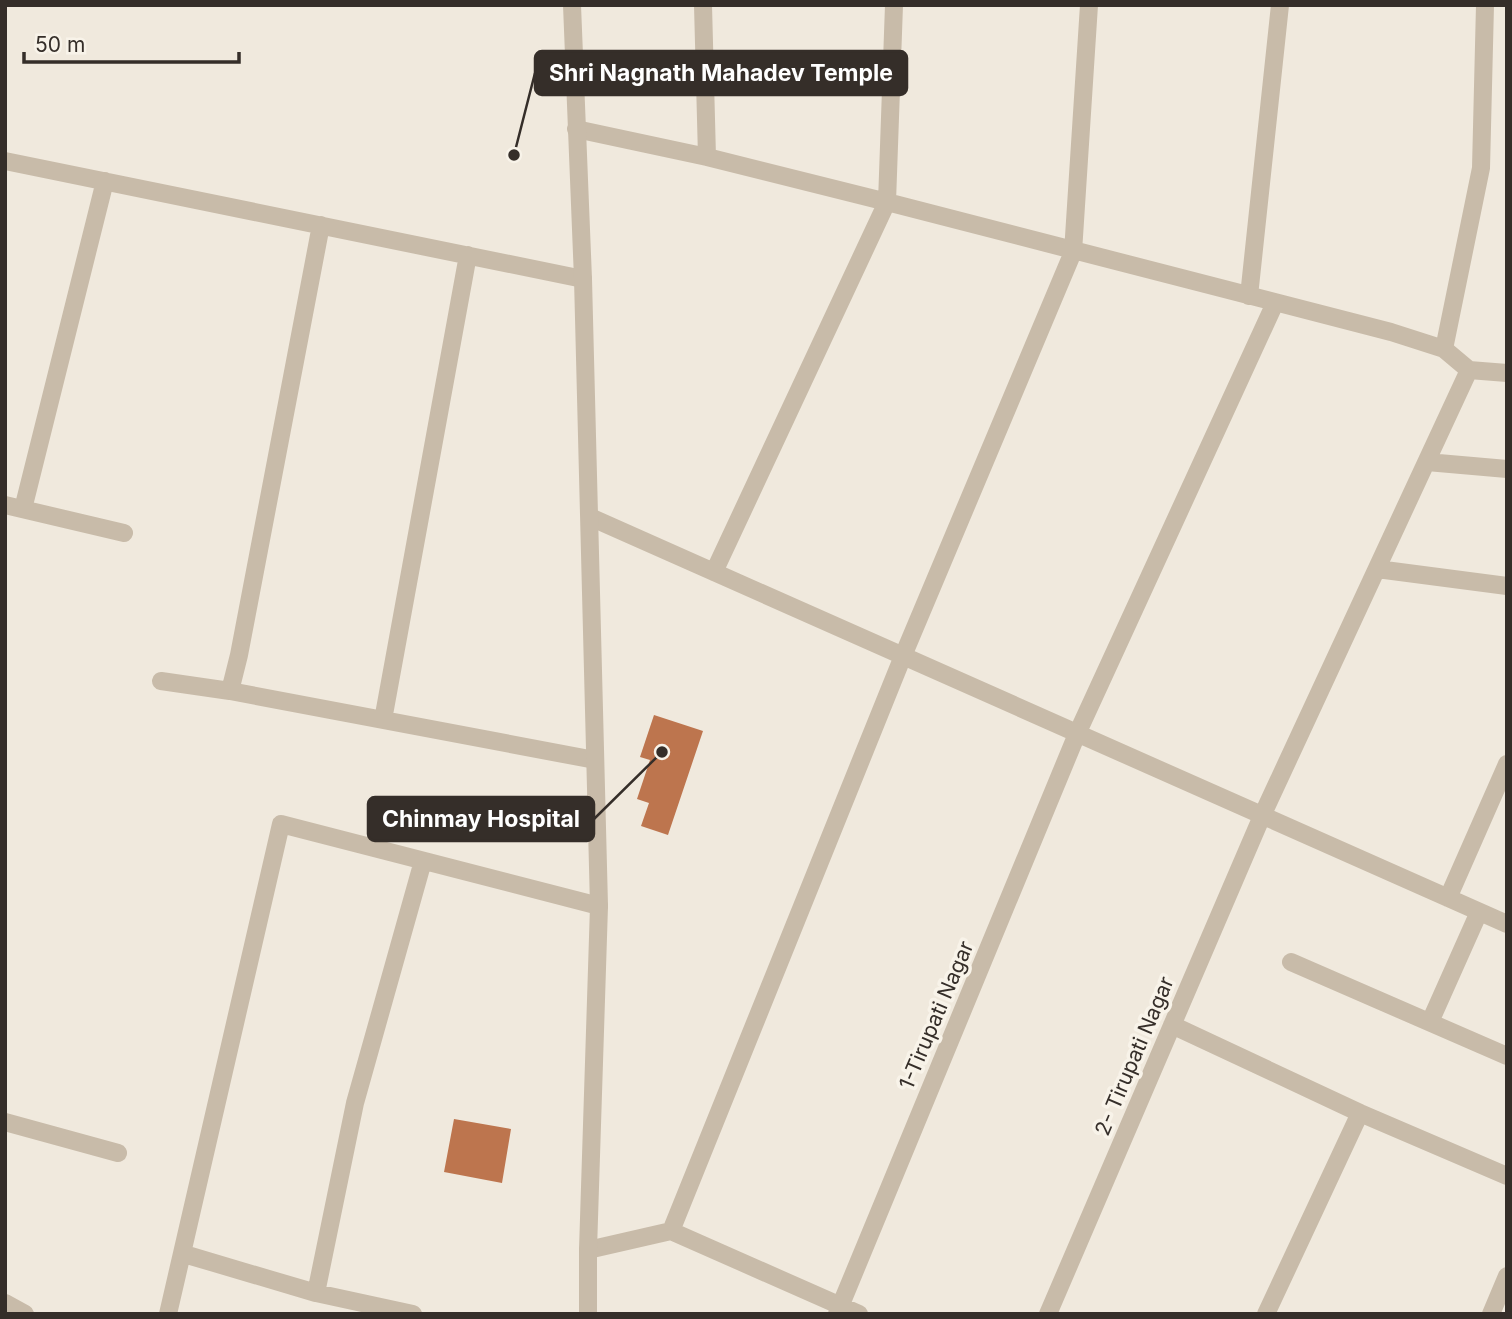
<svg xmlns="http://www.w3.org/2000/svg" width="1512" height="1319" font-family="Inter,sans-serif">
<rect width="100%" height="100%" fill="#f0e9dd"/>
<path fill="#bd754e" d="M 654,715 L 703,731 L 668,835 L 641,826 L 649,803 L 637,799 L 650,760 L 640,757 Z
M 454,1119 L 511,1129 L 502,1183 L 444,1172 Z"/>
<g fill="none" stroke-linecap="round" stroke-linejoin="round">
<path stroke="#c8bba9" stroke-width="18" d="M 703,5 L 707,157
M 576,129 L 707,157 L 887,202 L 1391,332 L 1444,349 L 1469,370 L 1507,373
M 5,161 L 583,279
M 321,225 L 239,655 L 230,691 L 595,760
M 1249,296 L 1280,5
M 1444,349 L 1481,168 L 1485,5
M 1427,462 L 1507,469
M 5,505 L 124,533
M 23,509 L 105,181
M 590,517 L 1507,924
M 1377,569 L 1507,586
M 714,572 L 887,202 L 894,5
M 161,681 L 230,691
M 383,720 L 468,255
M 1448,898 L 1507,764
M 1291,962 L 1507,1056
M 1430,1022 L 1479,912
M 1172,1025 L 1360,1113 L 1507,1176
M 5,1122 L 118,1153
M 671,1231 L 903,656 L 1073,252 L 1089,5
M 588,1250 L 671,1231 L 859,1314
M 184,1254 L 316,1293 L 355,1103 L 423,861
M 316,1293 L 413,1314
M 168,1314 L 281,824 L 599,906
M 837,1314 L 1077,734 L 1275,303
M 1048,1314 L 1262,816 L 1469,370
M 1266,1314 L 1360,1113
M 1491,1314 L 1507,1276"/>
<path stroke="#c8bba9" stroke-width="18" d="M 572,5 L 583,279 L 599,906 L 588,1250 L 588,1314
M 5,1303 L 25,1314"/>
</g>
<g text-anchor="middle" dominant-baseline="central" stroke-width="7" stroke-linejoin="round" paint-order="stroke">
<g font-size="21" fill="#352e29" stroke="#f8f3e9">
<text transform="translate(936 1015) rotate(-67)">1-Tirupati Nagar</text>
<text transform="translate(1134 1056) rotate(-67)">2- Tirupati Nagar</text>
</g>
</g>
<path fill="none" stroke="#352e29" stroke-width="2.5" d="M514 155L535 73M662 752L594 819"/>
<g fill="#352e29" stroke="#f8f3e9" stroke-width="2.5">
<circle cx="514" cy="155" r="7"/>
<circle cx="662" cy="752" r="7"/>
</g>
<g fill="#352e29" stroke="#352e29" stroke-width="2.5">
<rect x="535" y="51" width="372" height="44" rx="7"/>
<rect x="368" y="797" width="226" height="44" rx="7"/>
</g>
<g font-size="23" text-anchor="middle" font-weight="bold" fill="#fff">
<text x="721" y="81">Shri Nagnath Mahadev Temple</text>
<text x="481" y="827">Chinmay Hospital</text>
</g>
<rect width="1512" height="1319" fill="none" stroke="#352e29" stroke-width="14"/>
<path d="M24 52v10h215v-10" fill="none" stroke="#352e29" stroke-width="3.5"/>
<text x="35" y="52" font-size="21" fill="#352e29" stroke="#f8f3e9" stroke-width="5" paint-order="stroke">50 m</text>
</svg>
